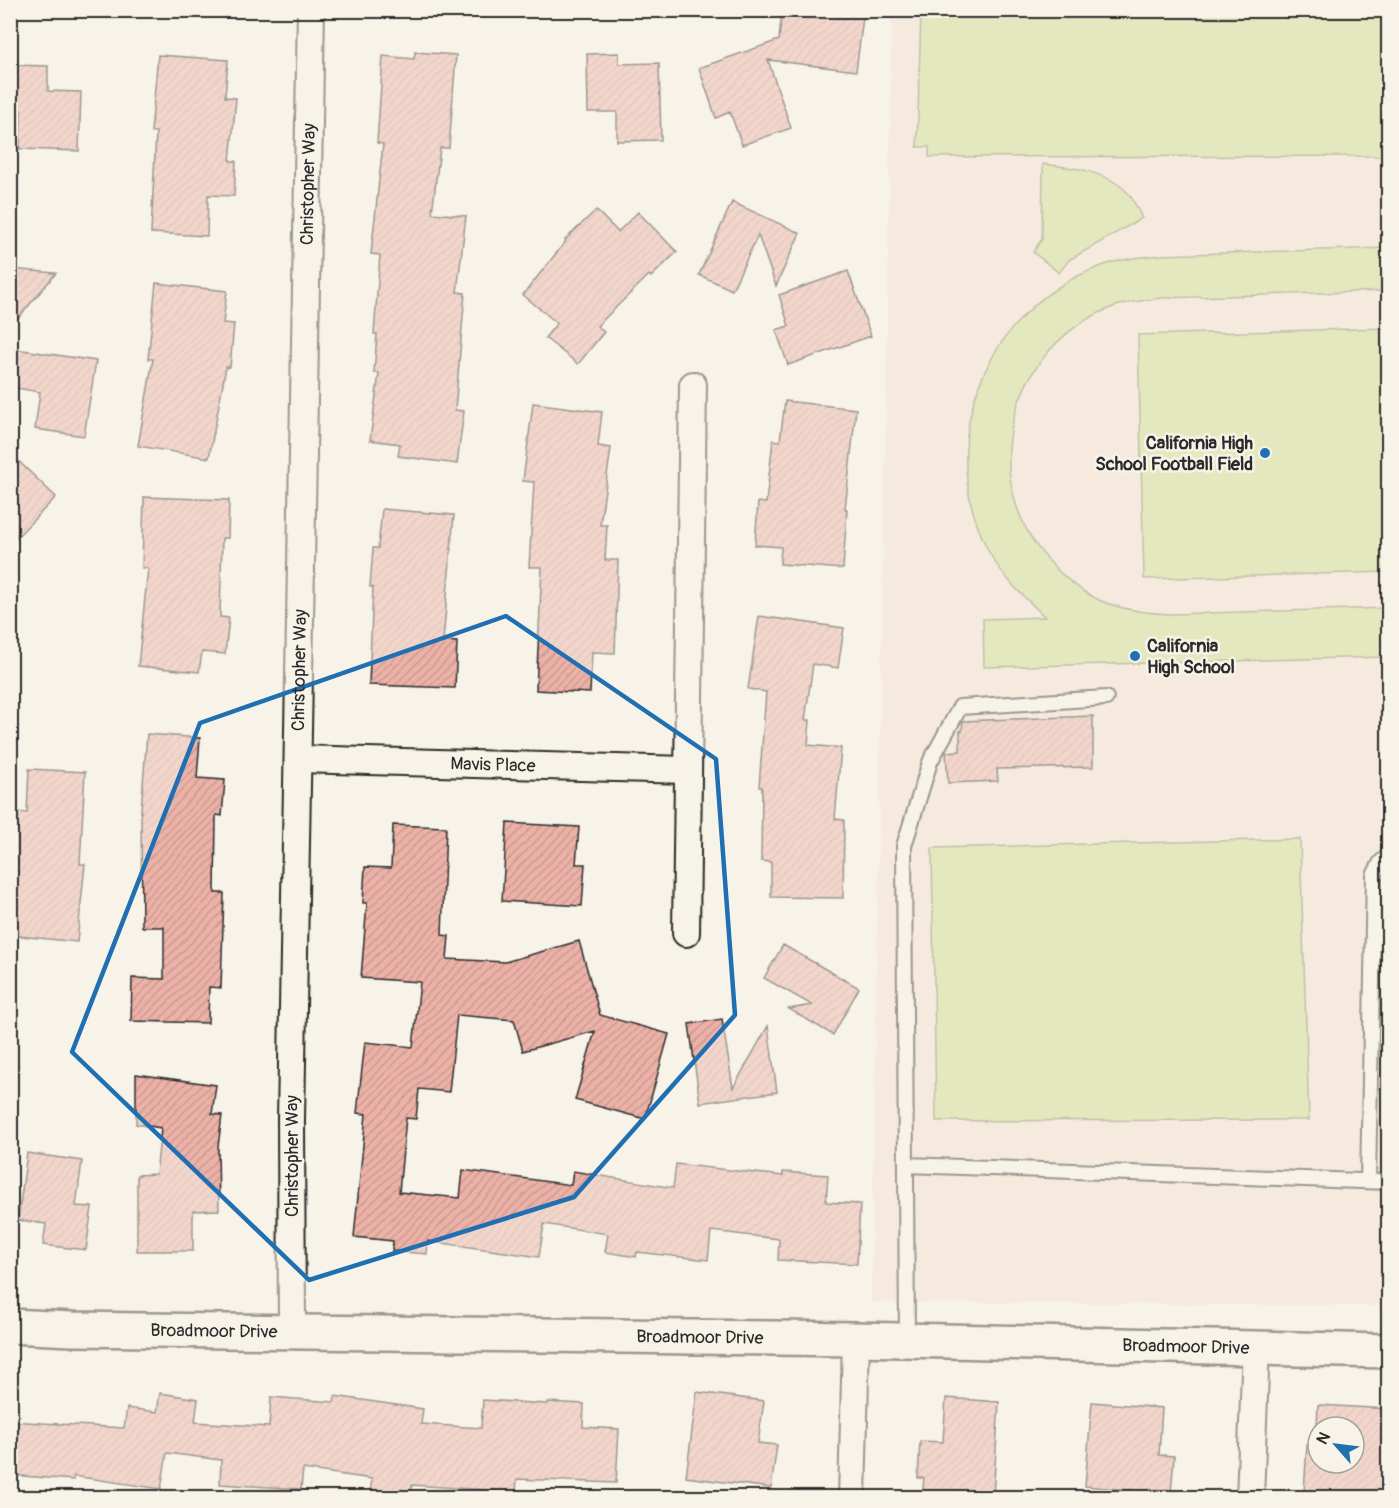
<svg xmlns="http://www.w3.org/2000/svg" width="1399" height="1508" font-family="Pangolin,sans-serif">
<defs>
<pattern id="building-hatch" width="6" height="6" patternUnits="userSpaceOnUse" patternTransform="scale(1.5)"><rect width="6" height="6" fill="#ecb2a8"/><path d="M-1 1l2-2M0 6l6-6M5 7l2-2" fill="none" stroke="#cb9991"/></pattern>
</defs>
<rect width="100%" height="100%" fill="#f7f3e8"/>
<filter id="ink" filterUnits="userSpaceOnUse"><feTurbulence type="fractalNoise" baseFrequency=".0167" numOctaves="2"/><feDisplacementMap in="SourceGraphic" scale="12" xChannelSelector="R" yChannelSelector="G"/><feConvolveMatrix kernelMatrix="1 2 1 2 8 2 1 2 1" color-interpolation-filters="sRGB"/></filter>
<g filter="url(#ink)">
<path fill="#f4e0d5" d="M 892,11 L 1388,11 L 1388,1306 L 871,1302 Z"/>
<path fill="#cddb8e" stroke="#7c835c" stroke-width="1.5" d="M 921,11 L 1388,11 L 1388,156 L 929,157 L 929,147 L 917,147 Z
M 1043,164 C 1071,167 1108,171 1128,193 C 1134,200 1138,210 1142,218 L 1069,260 L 1059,273 L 1033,252 L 1042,239 Z
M 1388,248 L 1388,291 L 1162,298 C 1145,300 1128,302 1113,307 C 1009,346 974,479 1049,561 C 1063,577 1080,591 1099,600 C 1122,610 1145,613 1170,614 L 1388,608 L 1388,657 L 984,667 L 983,619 L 1045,617 C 1024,597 1003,578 989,552 C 932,443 984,309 1099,267 C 1119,259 1140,257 1161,255 Z
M 1388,328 L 1388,572 L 1144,579 L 1138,335 Z
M 1300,839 L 1309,1120 L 936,1121 L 932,848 Z"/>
<path fill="url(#building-hatch)" stroke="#2b2b2b" stroke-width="1.5" fill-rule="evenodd" d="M 782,10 L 864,10 L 856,71 L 768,60 L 791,128 L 742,145 L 730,112 L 716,118 L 699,68 L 779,40 Z
M 415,52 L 456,55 L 449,148 L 440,148 L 432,213 L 466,216 L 457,292 L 465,293 L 455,410 L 464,411 L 457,464 L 398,456 L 400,444 L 370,440 L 379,373 L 374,373 L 377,334 L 374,334 L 380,255 L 371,254 L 383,144 L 377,143 L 383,56 L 414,59 Z
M 619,53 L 619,64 L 659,63 L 661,140 L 617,141 L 617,112 L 588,112 L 587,54 Z
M 158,55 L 228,60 L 225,97 L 236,98 L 230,161 L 236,161 L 234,196 L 208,195 L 207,236 L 151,233 L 156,132 L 151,132 Z
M 10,65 L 48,66 L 48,91 L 81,92 L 79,151 L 20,149 L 21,110 L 10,110 Z
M 732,202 L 800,233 L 776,286 L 758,235 L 732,290 L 699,275 Z
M 596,210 L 618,232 L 638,212 L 677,252 L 651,277 L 649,275 L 597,326 L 604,332 L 578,364 L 545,338 L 557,323 L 523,295 L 566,241 L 565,240 Z
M 10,269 L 56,273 L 10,328 Z
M 848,271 L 871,336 L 788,365 L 776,330 L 789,326 L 779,295 Z
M 156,283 L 227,291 L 223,323 L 234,324 L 230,367 L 226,367 L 209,458 L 138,446 L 153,359 L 148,359 Z
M 16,349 L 96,361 L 84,436 L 35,429 L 40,392 L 10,387 Z
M 785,401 L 856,409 L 845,509 L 847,509 L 843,569 L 780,564 L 781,547 L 755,545 L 758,502 L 766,503 L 773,440 L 780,441 Z
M 533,403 L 602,412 L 598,446 L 611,448 L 600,525 L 607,525 L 605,560 L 618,560 L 615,653 L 592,652 L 590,693 L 536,690 L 542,567 L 529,567 L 534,482 L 523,481 Z
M 10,453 L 56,497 L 10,544 Z
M 144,497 L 229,500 L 228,538 L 222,538 L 220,617 L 229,618 L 225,654 L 202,652 L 199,672 L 138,666 L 148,568 L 142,568 Z
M 382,509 L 454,515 L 443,641 L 457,642 L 455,688 L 369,685 L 373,587 L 370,587 L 373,548 L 378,548 Z
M 759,616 L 844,628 L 838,668 L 813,664 L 805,720 L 810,720 L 808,745 L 841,748 L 835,819 L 844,820 L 843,898 L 771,897 L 771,862 L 761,861 L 762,787 L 759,787 L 766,692 L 748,689 Z
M 1093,716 L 1093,767 L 997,769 L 998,781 L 948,783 L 946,752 L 960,751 L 960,731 L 962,731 L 963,721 Z
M 147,734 L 200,738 L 197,778 L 225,780 L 222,816 L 216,815 L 215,893 L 224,893 L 221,988 L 209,987 L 208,1023 L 131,1021 L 132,978 L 164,979 L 164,927 L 142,927 L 141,810 Z
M 29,769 L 85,772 L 80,864 L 85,864 L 77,942 L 10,935 L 10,811 L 27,813 Z
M 507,823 L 579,827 L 576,864 L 585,864 L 582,906 L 502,901 Z
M 393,825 L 446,827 L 442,935 L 449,936 L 447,959 L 505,962 L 579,941 L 600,1015 L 669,1034 L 645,1119 L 575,1100 L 595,1031 L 523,1051 L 514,1020 L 457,1015 L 449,1092 L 419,1089 L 416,1119 L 406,1118 L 399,1192 L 460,1198 L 463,1170 L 571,1185 L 573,1171 L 673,1188 L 676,1164 L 783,1176 L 783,1172 L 828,1175 L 826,1202 L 860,1204 L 857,1264 L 778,1260 L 779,1239 L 711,1231 L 708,1260 L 637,1252 L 636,1257 L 605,1252 L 608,1234 L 544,1224 L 539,1257 L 428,1241 L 427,1254 L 392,1251 L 393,1241 L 354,1237 L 366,1114 L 357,1113 L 365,1042 L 413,1047 L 420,982 L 361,978 L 367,903 L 363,903 L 365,867 L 391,868 Z
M 783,945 L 859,988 L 833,1035 L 789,1009 L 812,1005 L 764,978 Z
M 722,1019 L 733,1088 L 768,1026 L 777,1092 L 700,1103 L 689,1024 Z
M 136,1074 L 216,1085 L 212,1114 L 222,1115 L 218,1147 L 219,1210 L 193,1211 L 193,1251 L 137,1251 L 137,1175 L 156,1174 L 161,1128 L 136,1124 Z
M 27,1153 L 82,1161 L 76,1206 L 92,1207 L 86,1250 L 43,1245 L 46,1224 L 18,1220 Z
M 697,1392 L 764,1401 L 758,1443 L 777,1445 L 771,1488 L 686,1477 Z
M 160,1393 L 198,1399 L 195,1422 L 269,1427 L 271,1397 L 334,1402 L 335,1396 L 423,1409 L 421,1424 L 481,1428 L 483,1400 L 547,1404 L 547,1402 L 584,1404 L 583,1427 L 619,1429 L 616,1483 L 517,1479 L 516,1492 L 412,1485 L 411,1497 L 370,1492 L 372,1479 L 303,1469 L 301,1489 L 220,1484 L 221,1460 L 167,1453 L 161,1489 L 74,1476 L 73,1480 L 10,1475 L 10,1421 L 124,1428 L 127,1408 L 157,1412 Z
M 946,1398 L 999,1402 L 993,1497 L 922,1497 L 924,1478 L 918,1478 L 920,1441 L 943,1442 Z
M 1092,1402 L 1162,1408 L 1159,1455 L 1174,1456 L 1171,1494 L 1085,1486 Z
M 1318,1405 L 1389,1409 L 1386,1497 L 1304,1492 L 1307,1445 L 1316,1446 ZM 1318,1427 L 1354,1427 L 1354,1463 L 1318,1463 Z"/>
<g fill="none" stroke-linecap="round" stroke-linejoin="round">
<defs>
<path id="service" d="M 906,1165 L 1388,1182
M 1368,1181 L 1374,875 L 1381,862 L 1388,856
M 907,1340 L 904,846 L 930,762 L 960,707 L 1106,698"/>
<g id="minor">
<path id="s1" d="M 298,759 L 687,770"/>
<path d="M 686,933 L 693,385"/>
<path id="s2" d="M 292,1330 L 291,1119 L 311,10"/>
<path d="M 852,1498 L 856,1339"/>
<path d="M 1250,1498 L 1256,1347"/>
</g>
<g id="tertiary">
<path id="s3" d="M 10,1326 L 72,1329 L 856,1339 L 1388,1351"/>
</g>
</defs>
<use href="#service" stroke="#2b2b2b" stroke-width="18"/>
<use href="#minor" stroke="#2b2b2b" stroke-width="30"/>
<use href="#tertiary" stroke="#2b2b2b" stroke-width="38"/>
<use href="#service" stroke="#f7f3e8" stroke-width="14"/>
<use href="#minor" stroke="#f7f3e8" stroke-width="26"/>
<use href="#tertiary" stroke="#f7f3e8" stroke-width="33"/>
</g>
</g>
<path d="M0 0H1399V1508H0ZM 506,616 L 716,759 L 735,1015 L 574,1197 L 309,1280 L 72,1052 L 200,723 Z" fill="#f7f3e8" fill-opacity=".55" fill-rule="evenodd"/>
<path fill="none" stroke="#1f6fb2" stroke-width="4.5" stroke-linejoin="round" d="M 506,616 L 716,759 L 735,1015 L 574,1197 L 309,1280 L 72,1052 L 200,723 Z"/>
<g fill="#1f6fb2" stroke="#f7f3e8" stroke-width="2">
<circle cx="1265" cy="453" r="6"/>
<circle cx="1135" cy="656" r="6"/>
</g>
<g text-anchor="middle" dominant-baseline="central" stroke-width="5" stroke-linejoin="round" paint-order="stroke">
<g font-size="18" fill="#2b2b2b" stroke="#f7f3e8">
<text stroke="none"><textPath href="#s2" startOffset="1146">Christopher Way</textPath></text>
<text stroke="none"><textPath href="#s2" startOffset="660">Christopher Way</textPath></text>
<text stroke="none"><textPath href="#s1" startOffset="195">Mavis Place</textPath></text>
<text transform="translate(292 1156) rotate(-90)">Christopher Way</text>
<text stroke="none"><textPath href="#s3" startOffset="204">Broadmoor Drive</textPath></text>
<text stroke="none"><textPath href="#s3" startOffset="690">Broadmoor Drive</textPath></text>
<text stroke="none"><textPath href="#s3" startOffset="1176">Broadmoor Drive</textPath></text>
</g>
<g font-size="18" font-weight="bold" fill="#2b2b2b" stroke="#f7f3e8" text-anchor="end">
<text x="1253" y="443">California High<tspan x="1253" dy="21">School Football Field</tspan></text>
<text x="1147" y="646" text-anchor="start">California<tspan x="1147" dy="21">High School</tspan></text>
</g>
</g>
<rect width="1399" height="1508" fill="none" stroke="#f7f3e8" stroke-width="36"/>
<rect x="18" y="18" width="1363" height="1472" fill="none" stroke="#2b2b2b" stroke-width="2" filter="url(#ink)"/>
<g transform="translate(1336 1445) rotate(298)"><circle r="28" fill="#f7f3e8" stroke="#a5a39c" stroke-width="1.5"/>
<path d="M0-4.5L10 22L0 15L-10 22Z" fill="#1f6fb2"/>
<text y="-9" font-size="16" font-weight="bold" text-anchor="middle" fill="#2b2b2b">N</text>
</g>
</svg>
